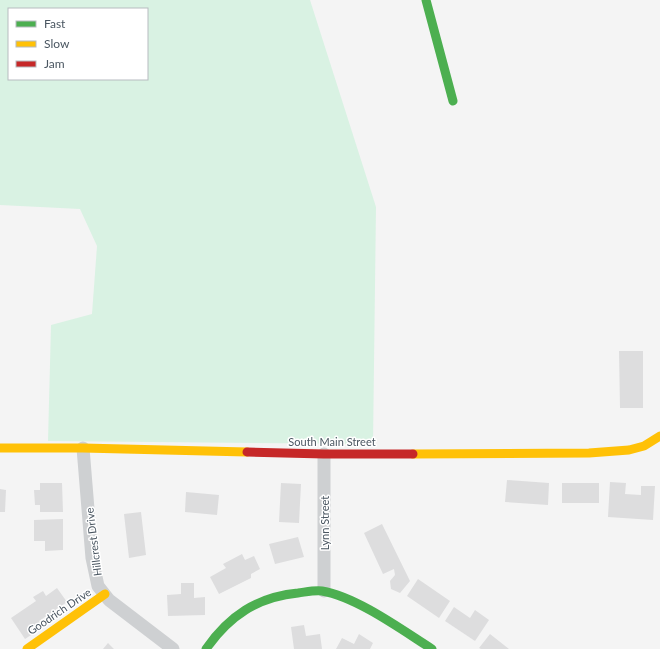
<svg xmlns="http://www.w3.org/2000/svg" width="660" height="649" font-family="Lato,sans-serif">
<rect width="100%" height="100%" fill="#f4f4f4"/>
<path fill="#d9f2e3" fill-rule="evenodd" d="M 0,0 L 310,0 L 376,207 L 373,444 L 48,441 L 51,325 L 92,314 L 97,246 L 80,209 L 0,205 ZM 9,9 L 147,9 L 147,79 L 9,79 Z"/>
<path fill="#ddddde" d="M 619,351 L 643,351 L 643,408 L 620,408 Z
M 507,480 L 549,483 L 548,505 L 505,502 Z
M 610,482 L 626,483 L 625,494 L 641,495 L 641,486 L 655,486 L 653,520 L 608,517 Z
M 40,483 L 62,483 L 63,512 L 40,512 L 40,505 L 35,505 L 34,490 L 40,490 Z
M 281,483 L 301,484 L 299,523 L 279,522 Z
M 562,483 L 599,483 L 599,503 L 562,503 Z
M 0,489 L 6,490 L 5,512 L 0,512 Z
M 186,492 L 219,495 L 217,515 L 185,512 Z
M 141,512 L 146,555 L 129,558 L 124,514 Z
M 63,519 L 63,550 L 45,551 L 45,541 L 34,541 L 34,520 Z
M 382,524 L 410,581 L 400,593 L 391,589 L 390,581 L 395,575 L 394,569 L 383,574 L 364,533 Z
M 298,537 L 304,557 L 275,564 L 269,544 Z
M 242,554 L 245,560 L 254,556 L 260,569 L 251,574 L 251,578 L 219,594 L 210,577 L 226,568 L 223,564 Z
M 418,579 L 450,601 L 439,618 L 407,596 Z
M 181,583 L 194,583 L 194,598 L 205,597 L 205,615 L 168,616 L 167,595 L 181,594 Z
M 57,588 L 67,602 L 39,621 L 43,627 L 25,639 L 11,618 L 36,601 L 33,597 L 43,591 L 46,596 Z
M 454,607 L 470,618 L 475,610 L 489,620 L 475,641 L 445,621 Z
M 304,625 L 306,636 L 320,634 L 322,649 L 294,649 L 291,627 Z
M 359,634 L 373,643 L 370,649 L 336,649 L 342,638 L 354,644 Z
M 490,634 L 509,649 L 481,649 L 479,648 Z
M 108,643 L 114,649 L 103,649 Z"/>
<g fill="none" stroke-linecap="round" stroke-linejoin="round">
<path stroke="#ced0d2" stroke-width="13" d="M 83,448 L 92,558 L 98,586 L 109,600 L 173,649
M 324,591 L 324,454"/>
<path stroke="#4caf50" stroke-width="9" d="M 426,0 L 453,101
M 206,649 C 229,616 257,597 298,593 C 306,592 315,590 322,591 C 357,597 402,630 432,649"/>
<path stroke="#ffc107" stroke-width="9" d="M 0,448 L 83,448 L 247,452
M 413,454 L 589,453 L 629,450 L 644,446 L 660,436
M 27,649 L 105,594"/>
<path stroke="#c62828" stroke-width="9" d="M 247,452 L 324,454 L 413,454"/>
</g>
<g text-anchor="middle" dominant-baseline="central" stroke-width="3" stroke-linejoin="round" paint-order="stroke">
<g font-size="11" fill="#4a5661" stroke="#fff">
<text x="332" y="441">South Main Street</text>
<text transform="translate(324 523) rotate(-90)">Lynn Street</text>
<text transform="translate(93 542) rotate(-97)">Hillcrest Drive</text>
<text transform="translate(59 611) rotate(-34)">Goodrich Drive</text>
</g>
</g>
<rect x="8" y="8" width="140" height="72" fill="#ffffff" stroke="#b7bbc0"/>
<rect x="16" y="21" width="20" height="6" fill="#4caf50" stroke="#b7bbc0"/>
<text x="44" y="28" font-size="12" fill="#4a5661">Fast</text>
<rect x="16" y="41" width="20" height="6" fill="#ffc107" stroke="#b7bbc0"/>
<text x="44" y="48" font-size="12" fill="#4a5661">Slow</text>
<rect x="16" y="61" width="20" height="6" fill="#c62828" stroke="#b7bbc0"/>
<text x="44" y="68" font-size="12" fill="#4a5661">Jam</text>
</svg>
